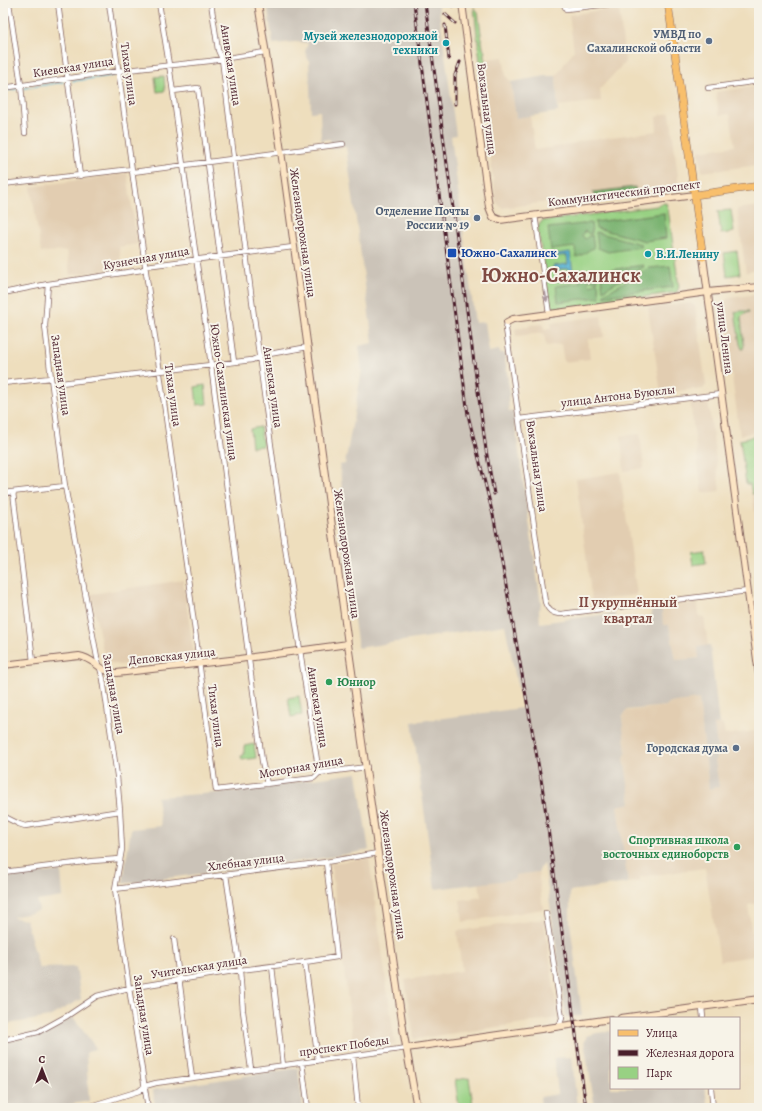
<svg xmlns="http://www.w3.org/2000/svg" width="762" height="1111" font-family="Alegreya,serif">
<rect width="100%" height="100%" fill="#f7f3e8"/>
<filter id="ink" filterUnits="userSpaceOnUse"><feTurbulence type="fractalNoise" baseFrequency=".025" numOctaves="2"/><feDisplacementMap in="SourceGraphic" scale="8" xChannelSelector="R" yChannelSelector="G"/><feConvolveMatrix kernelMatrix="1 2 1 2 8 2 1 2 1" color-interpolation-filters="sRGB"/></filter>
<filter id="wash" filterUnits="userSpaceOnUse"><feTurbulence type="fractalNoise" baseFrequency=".012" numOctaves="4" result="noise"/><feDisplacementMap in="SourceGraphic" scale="16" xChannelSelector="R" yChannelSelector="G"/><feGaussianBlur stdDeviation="0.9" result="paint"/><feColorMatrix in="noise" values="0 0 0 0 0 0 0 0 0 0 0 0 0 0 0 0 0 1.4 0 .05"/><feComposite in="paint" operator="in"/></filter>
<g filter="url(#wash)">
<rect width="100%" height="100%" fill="#eedebd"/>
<path fill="#e2cdb1" d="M 619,7 L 625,62 L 600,89 L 601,101 L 558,106 L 556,76 L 574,50 L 569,15 Z
M 503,57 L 506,76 L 511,82 L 516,118 L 530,116 L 535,150 L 569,145 L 581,141 L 657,131 L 656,118 L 660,115 L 670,113 L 678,176 L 678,183 L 675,185 L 502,208 L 496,202 L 486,123 L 486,112 L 481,60 Z
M 759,86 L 759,165 L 702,172 L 699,151 L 735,146 L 730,114 L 719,115 L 716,92 Z
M 127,173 L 137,244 L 119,247 L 122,268 L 70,275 L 67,251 L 41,252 L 31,187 Z
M 759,206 L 759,269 L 752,270 L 746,273 L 737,209 Z
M 758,294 L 759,304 L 759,432 L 740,435 L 722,306 L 726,300 L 729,298 Z
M 691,303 L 695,306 L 706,385 L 703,389 L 694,390 L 694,389 L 661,393 L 648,308 Z
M 601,316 L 604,337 L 588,339 L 590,359 L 564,362 L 561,344 L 546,346 L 544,333 L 516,336 L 515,329 L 523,327 L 528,327 L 530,325 L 543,324 L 544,329 L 552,328 L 551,323 Z
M 708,399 L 720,491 L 702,493 L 690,401 Z
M 640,434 L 644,468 L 624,471 L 621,436 Z
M 620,472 L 637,595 L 592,601 L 576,479 Z
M 759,488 L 759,539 L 752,493 Z
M 183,580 L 194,656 L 119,665 L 105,661 L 91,594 Z
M 693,603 L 698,604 L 699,616 L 704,617 L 708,646 L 698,647 L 700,657 L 676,660 L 669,625 L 663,625 L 662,609 L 668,606 Z
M 699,699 L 709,789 L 719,787 L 715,760 L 718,753 L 714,725 L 723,724 L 725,735 L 755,731 L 759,766 L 759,903 L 748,905 L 755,956 L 720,961 L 705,868 L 640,877 L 640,881 L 628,883 L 617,806 L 631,803 L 624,758 L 626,753 L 622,718 L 627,711 L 666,706 L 669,703 Z
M 369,858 L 395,1044 L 354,1050 L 331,863 Z
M 538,872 L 543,909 L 463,922 L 460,900 L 481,897 L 479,882 L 516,879 L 516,875 Z
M 544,919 L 558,1018 L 414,1039 L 405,980 L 462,971 L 457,931 Z"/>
<path fill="#cbc3b8" d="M 267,3 L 438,3 L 456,135 L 451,136 L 475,323 L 485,322 L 489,352 L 499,350 L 500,353 L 504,353 L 510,393 L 508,397 L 509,412 L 513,411 L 541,604 L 539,610 L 540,623 L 615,613 L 616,621 L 652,616 L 651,610 L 662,609 L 663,625 L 669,625 L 676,660 L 699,658 L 698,647 L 710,645 L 719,724 L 714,725 L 718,753 L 715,760 L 719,787 L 709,789 L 699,699 L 669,703 L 666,706 L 627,710 L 622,718 L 626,753 L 624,758 L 631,803 L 617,806 L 628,883 L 570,891 L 570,923 L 582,1016 L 566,1017 L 544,862 L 538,872 L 516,875 L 516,879 L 435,889 L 412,722 L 522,708 L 505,625 L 358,648 L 336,494 L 342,492 L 340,465 L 345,464 L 362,370 L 359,346 L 373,343 L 346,146 L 331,149 L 330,139 L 321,140 L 320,111 L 311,112 L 309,61 L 305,52 L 308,43 L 295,42 L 273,44 Z
M 546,76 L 556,76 L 558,112 L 516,118 L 511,82 Z
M 357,773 L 369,850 L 330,857 L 129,883 L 123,882 L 131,829 L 161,826 L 157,797 L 216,793 Z
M 61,871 L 63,897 L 37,901 L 39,911 L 12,917 L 26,920 L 39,968 L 76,967 L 81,999 L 49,1017 L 3,1025 L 3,881 L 6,880 L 6,877 Z
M 73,1017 L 96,1048 L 86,1053 L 89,1101 L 51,1108 L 3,1108 L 3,1042 L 35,1036 Z
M 611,1031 L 611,1088 L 705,1088 L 708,1108 L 595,1108 L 584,1041 L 586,1040 L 586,1036 L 597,1033 Z
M 572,1057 L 577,1108 L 541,1108 L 540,1097 L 558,1094 L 554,1058 Z
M 298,1068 L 303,1108 L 155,1108 L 153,1090 Z"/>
<path fill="#98d183" stroke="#717857" d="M 474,7 L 478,12 L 483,48 L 485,52 L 484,53 L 484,58 L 486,59 L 486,61 L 480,62 Z
M 164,76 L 165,91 L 157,92 L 155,77 Z
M 666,203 L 668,209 L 679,287 L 677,292 L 558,310 C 553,308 551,307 549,302 L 538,229 L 539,225 L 542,221 L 657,206 L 659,204 Z
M 731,210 L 734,232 L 721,234 L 718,211 Z
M 737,251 L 740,274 L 727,276 L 724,253 Z
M 739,311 L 749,311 L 749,312 L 743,315 L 741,317 L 744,346 L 743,349 L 742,349 L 740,344 L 735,312 Z
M 205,385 L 207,404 L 197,405 L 195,387 Z
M 260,427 L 263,446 L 252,447 L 250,429 Z
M 755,432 L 759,432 L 759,493 L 752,494 L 750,484 L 746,484 L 740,440 L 748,438 L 755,435 Z
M 704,550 L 706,563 L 693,565 L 691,552 Z
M 299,696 L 302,715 L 291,717 L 288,698 Z
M 254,744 L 256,758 L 242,760 L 241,756 L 244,755 L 244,746 Z
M 469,1078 L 473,1105 L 459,1107 L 455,1080 Z"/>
<path fill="#7ab371" stroke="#62694e" d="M 635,187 L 636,191 L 594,196 L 593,192 Z
M 664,213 L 666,238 L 645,241 L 596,228 L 595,222 Z
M 591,223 L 592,233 L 589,234 L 585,231 L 582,235 L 585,239 L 589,236 L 592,235 L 594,248 C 585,251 586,255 576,257 L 575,247 L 551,250 L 548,228 Z
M 596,232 L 641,244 L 641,247 L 608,252 L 598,248 Z
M 643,265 L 644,267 L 603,290 L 601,276 L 609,270 Z
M 670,266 L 673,287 L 604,296 L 604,294 L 649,268 Z
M 586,271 L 593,275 L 597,276 L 598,281 L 595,281 L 590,279 L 588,283 L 591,286 L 595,283 L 598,283 L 600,297 L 558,302 L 556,286 L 580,283 L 578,272 Z"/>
<path fill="#58b6d6" stroke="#516a80" d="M 570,252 L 574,279 L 555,281 L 554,279 L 570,276 L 569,268 L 553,270 L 553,266 L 568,264 L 567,255 L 551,257 L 551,255 Z"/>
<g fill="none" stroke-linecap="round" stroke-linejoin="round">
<path stroke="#58b6d6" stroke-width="1.5" d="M 73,81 L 116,75
M 24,88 L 63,82
M 3,91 L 17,89"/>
</g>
</g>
<g filter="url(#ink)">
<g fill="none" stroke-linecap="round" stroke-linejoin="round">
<defs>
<path id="street" d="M 9,3 L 21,85 L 25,133
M 58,3 L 80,176
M 109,3 L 186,563 L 216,790 L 314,778 L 319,773 L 367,767
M 159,3 L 170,71 L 211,365 L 262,761 L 267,784
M 211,3 L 218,50 L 222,59 C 251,298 281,536 319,773
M 563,3 L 566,9 L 618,3
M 3,88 L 118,71 L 210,61 L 265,52
M 708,88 L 759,81
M 173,91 L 198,88 L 234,362
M 133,172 L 343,144
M 3,184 L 132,169
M 535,215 L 549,314
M 48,284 L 45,326 L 51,378 L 65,486 L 97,657 L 103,679 L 117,776 L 120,811 L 122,849 L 115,889 L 129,988 L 148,1108
M 3,293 L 48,284 L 142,270 L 146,266 L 293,247
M 507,322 L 506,329 L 545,602 C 548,610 552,614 561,614 L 748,591
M 3,383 L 51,378
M 53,384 L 252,360 L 264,355 L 308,347
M 519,419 L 721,394
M 13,492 L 33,661
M 3,493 L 65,486
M 3,816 L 19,824 L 25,826 L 120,811
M 3,872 L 92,861 L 120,859
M 226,875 L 240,970 L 243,1011 L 251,1069
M 115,889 L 326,862 L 378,853
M 546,913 L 562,1018 L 559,1027
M 174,939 L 192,1078
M 305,962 L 318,1061
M 272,966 L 283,1066
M 702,1007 L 703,1018
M 3,1040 L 38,1032 L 67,1016 L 97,996 L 129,988 L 240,970 L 305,962 L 337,957 L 326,862
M 353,1056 L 358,1108
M 302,1063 L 308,1108
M 711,1088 L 713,1108
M 84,1108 L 139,1091 L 145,1086 L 156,1083 L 407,1048"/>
<path id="secondary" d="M 258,3 L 281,151 L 348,644 L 404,1035 L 417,1108
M 462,3 L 489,207 L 493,217 L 500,220 L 695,195
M 703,257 L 759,675
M 507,322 L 513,319 L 535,316 L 708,292 L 759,287
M 3,665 L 79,656 C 94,658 101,673 117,673 L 239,659 L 348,644
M 621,1018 L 759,999
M 407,1048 L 611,1019"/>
<path id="primary" d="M 668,3 L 703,257
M 695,195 L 759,186"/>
</defs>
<use href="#street" stroke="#83625e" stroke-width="6"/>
<use href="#secondary" stroke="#83625e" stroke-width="8"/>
<use href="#primary" stroke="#83625e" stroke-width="8"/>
<use href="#street" stroke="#fff" stroke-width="4.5"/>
<use href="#secondary" stroke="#fce5c4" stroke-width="6"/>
<use href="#primary" stroke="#f8bf6c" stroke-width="7"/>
<defs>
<path id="rail" d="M 414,3 L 468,415 L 494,519 L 542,785 L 586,1108
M 425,3 L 486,450 L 494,494
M 445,3 L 453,6
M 445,14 L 455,23
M 445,25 L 449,59
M 455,104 L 455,75 L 460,62"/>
</defs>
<use href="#rail" stroke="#4a1f2b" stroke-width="3"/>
<use href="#rail" stroke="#f7f3e8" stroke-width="1.5" stroke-dasharray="4.5" stroke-linecap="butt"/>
</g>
<defs><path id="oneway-solid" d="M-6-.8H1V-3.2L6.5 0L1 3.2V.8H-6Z"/></defs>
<use fill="#ae9aa0" href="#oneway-solid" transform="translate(546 296) rotate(82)"/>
</g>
<g fill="#5c6f8a" stroke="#f7f3e8" stroke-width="1.5">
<circle cx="709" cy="41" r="4"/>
<circle cx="477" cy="218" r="4"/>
<circle cx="736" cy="748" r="4"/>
</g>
<g fill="#0f9aa8" stroke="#f7f3e8" stroke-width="1.5">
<circle cx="446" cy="43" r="4"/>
<circle cx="648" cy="254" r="4"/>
</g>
<rect fill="#1a4fb4" stroke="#f7f3e8" stroke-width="1.5" x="447" y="248" width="10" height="10" rx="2"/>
<g fill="#2e9e5b" stroke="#f7f3e8" stroke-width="1.5">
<circle cx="329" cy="682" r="4"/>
<circle cx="737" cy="847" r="4"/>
</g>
<g text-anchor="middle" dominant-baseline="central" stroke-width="4" stroke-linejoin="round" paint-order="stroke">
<g font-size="12" font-weight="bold" fill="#4e5e75" stroke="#f7f3e8" text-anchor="end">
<text x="701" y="34">УМВД по<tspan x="701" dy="14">Сахалинской области</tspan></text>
<text x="469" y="211">Отделение Почты<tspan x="469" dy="14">России № 19</tspan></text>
<text x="728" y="748">Городская дума</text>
</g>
<g font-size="12" font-weight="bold" fill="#0d838f" stroke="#f7f3e8" text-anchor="end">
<text x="438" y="36">Музей железнодорожной<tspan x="438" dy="14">техники</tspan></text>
<text x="656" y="254" text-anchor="start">В.И.Ленину</text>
</g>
<g font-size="12" fill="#4a1f2b" stroke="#f7f3e8">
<text transform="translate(231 65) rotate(81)">Анивская улица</text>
<text transform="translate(73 67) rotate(-9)">Киевская улица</text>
<text transform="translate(129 74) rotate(82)">Тихая улица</text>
<text transform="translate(487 109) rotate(83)">Вокзальная улица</text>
<text transform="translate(624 193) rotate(-7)">Коммунистический проспект</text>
<text transform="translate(303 233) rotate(82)">Железнодорожная улица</text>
<text transform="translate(146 258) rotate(-10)">Кузнечная улица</text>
<text transform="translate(725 338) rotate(83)">улица Ленина</text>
<text transform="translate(61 375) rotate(82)">Западная улица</text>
<text transform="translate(273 387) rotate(82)">Анивская улица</text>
<text transform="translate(224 392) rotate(82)">Южно-Сахалинская улица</text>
<text transform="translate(173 395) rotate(82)">Тихая улица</text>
<text transform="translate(618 396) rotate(-7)">улица Антона Буюклы</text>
<text transform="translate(537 466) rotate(82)">Вокзальная улица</text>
<text transform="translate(347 554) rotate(82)">Железнодорожная улица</text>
<text transform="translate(172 656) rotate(-6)">Деповская улица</text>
<text transform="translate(114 694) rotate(80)">Западная улица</text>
<text transform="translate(318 707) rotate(81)">Анивская улица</text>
<text transform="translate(216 716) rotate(83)">Тихая улица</text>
<text transform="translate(301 767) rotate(-10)">Моторная улица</text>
<text transform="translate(246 862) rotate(-7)">Хлебная улица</text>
<text transform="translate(393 875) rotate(82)">Железнодорожная улица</text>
<text transform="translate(199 967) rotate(-9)">Учительская улица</text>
<text transform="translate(144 1015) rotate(81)">Западная улица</text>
<text transform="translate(344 1046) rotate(-8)">проспект Победы</text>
</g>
<g font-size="12" font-weight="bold" fill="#164399" stroke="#f7f3e8" text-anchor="start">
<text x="461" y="253">Южно-Сахалинск</text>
</g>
<g font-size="12" font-weight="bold" fill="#27864d" stroke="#f7f3e8" text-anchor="start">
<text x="337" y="682">Юниор</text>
<text x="729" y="840" text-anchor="end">Спортивная школа<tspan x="729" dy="14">восточных единоборств</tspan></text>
</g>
<g font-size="14" font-weight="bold" fill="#804a43" stroke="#f7f3e8">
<text x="628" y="602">II укрупнённый<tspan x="628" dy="16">квартал</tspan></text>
</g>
<g font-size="20" font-weight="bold" fill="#804a43" stroke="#f7f3e8">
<text x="561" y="275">Южно-Сахалинск</text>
</g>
</g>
<rect width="762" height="1111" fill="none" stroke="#f7f3e8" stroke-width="16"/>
<rect x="610" y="1017" width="130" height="72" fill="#f7f3e8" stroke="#b29e9c"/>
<rect x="618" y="1030" width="20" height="6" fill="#f8bf6c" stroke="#b29e9c"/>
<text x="646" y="1037" font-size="12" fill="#4a1f2b">Улица</text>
<rect x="618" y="1050" width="20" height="6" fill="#4a1f2b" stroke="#b29e9c"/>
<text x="646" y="1057" font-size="12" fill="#4a1f2b">Железная дорога</text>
<rect x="618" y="1067" width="20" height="12" fill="#98d183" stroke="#b29e9c"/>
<text x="646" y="1077" font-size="12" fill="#4a1f2b">Парк</text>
<g transform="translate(42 1069)" stroke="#f7f3e8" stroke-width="3" paint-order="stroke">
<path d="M0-3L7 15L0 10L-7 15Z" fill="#4a1f2b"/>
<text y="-6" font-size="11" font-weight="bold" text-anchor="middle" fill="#4a1f2b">С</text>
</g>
</svg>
